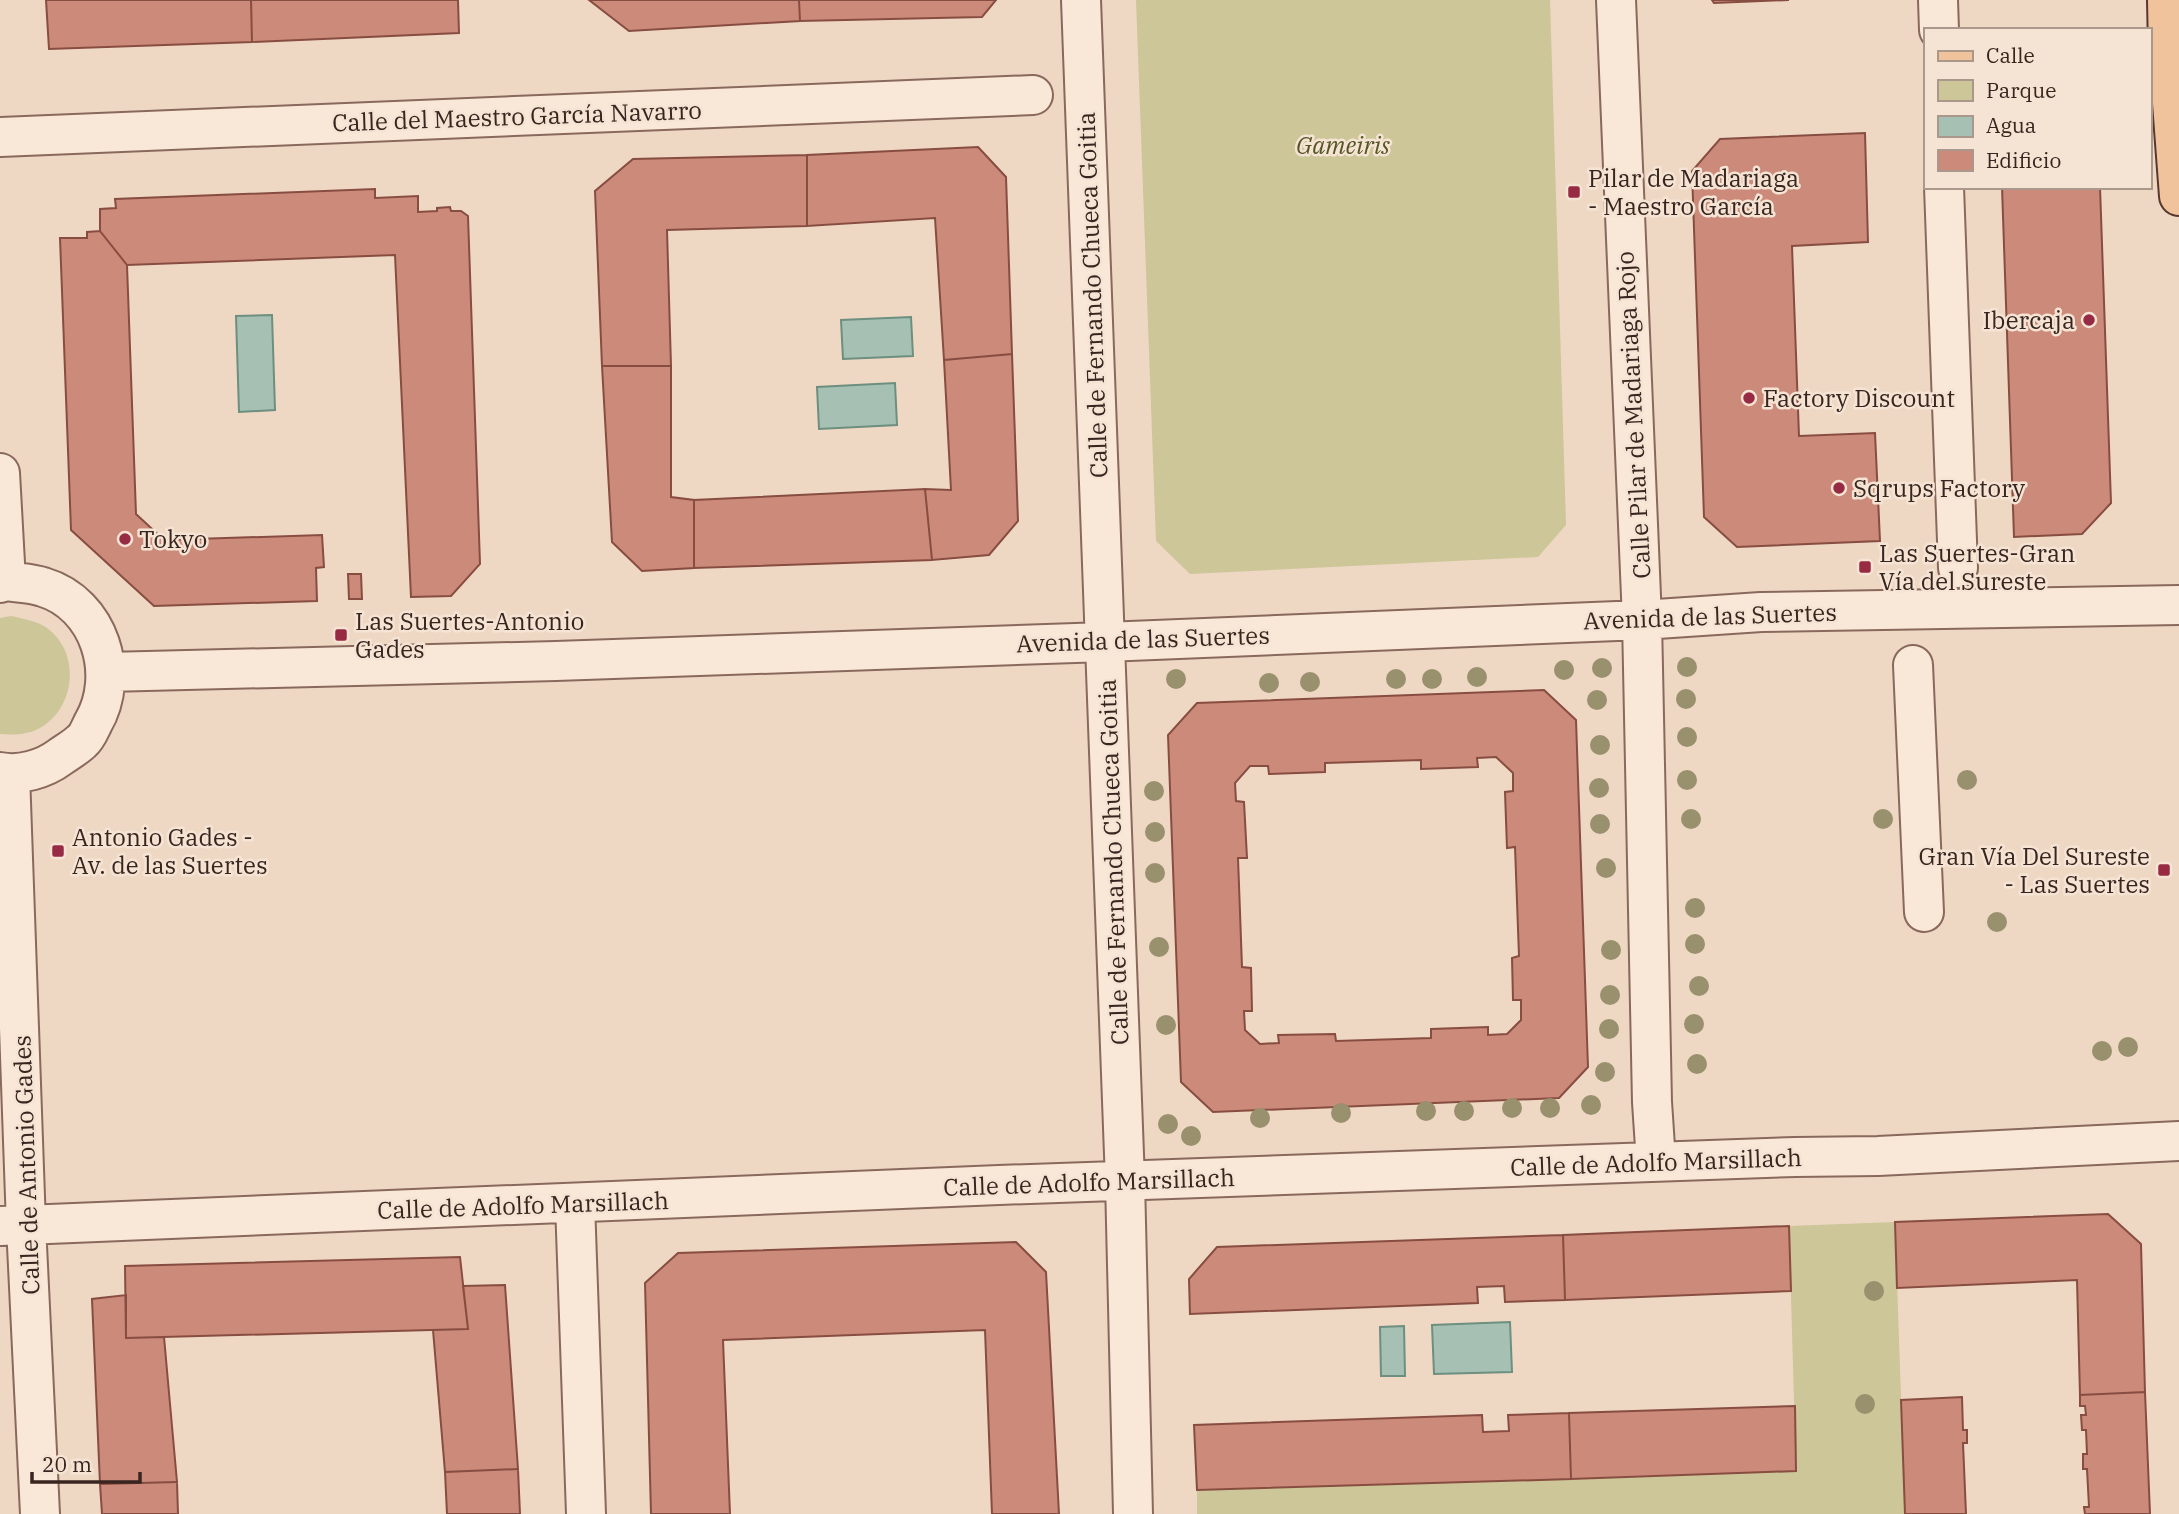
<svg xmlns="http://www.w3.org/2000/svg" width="2179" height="1514" font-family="'IBM Plex Serif',serif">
<rect width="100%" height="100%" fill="#eed8c4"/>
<path fill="#ccc698" d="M 1136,0 L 1550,0 L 1566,525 L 1538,557 L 1190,574 L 1156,541 Z
M 11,616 C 24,619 37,621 47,628 C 82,653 75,711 38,729 C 26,735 13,735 0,734 L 0,618 Z
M 1895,1222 L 1905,1514 L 1197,1514 L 1197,1490 L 1796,1471 L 1789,1226 Z"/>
<path fill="#a6c1b3" stroke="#6d8f7f" stroke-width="2" d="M 272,315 L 275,410 L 239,412 L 236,316 Z
M 911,317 L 913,356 L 843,359 L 841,320 Z
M 895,383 L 897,425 L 819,429 L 817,387 Z
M 1510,1322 L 1512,1372 L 1434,1374 L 1432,1325 Z
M 1404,1326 L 1405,1376 L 1381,1376 L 1380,1327 Z"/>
<path fill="#cc8a7a" stroke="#884d41" stroke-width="2" fill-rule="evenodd" d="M 46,0 L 251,0 L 252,42 L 49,49 Z
M 251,0 L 458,0 L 459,33 L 252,42 Z
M 589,0 L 799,0 L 800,21 L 629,31 Z
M 799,0 L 996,0 L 982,17 L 800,21 Z
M 1712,0 L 1789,0 L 1714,3 Z
M 1865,133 L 1868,242 L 1792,246 L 1799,436 L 1875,433 L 1880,541 L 1737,547 L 1704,517 L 1692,171 L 1720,139 Z
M 978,147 L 1006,177 L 1012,354 L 944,360 L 935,218 L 807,226 L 807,155 Z
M 807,155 L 807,226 L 667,230 L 671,366 L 602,366 L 595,191 L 633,159 Z
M 2002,187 L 2100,187 L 2111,503 L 2082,534 L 2014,537 Z
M 375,189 L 375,198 L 418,196 L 418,212 L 437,211 L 437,208 L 450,207 L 451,211 L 461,211 L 468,216 L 480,564 L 451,596 L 411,597 L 395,255 L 127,265 L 100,231 L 100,209 L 116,208 L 115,199 Z
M 100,231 L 127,265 L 136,514 L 164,540 L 322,535 L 324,567 L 316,568 L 317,601 L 154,606 L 71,530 L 60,238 L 87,238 L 87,232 Z
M 1012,354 L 1018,521 L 989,555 L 932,560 L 925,489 L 951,490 L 944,360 Z
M 602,366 L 671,366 L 671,497 L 694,500 L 694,568 L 642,571 L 612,542 Z
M 925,489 L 932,560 L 694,568 L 694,500 Z
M 348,574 L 361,574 L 362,599 L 349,599 Z
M 1544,690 L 1576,720 L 1588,1067 L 1559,1098 L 1213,1112 L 1181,1082 L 1168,735 L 1197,703 ZM 1496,757 L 1513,773 L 1513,791 L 1505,792 L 1507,848 L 1515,847 L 1519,956 L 1512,958 L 1513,1000 L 1521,1000 L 1521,1020 L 1507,1034 L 1488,1035 L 1488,1027 L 1431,1029 L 1431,1038 L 1336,1041 L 1335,1034 L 1278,1035 L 1279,1043 L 1260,1044 L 1245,1030 L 1244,1011 L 1252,1011 L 1251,968 L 1242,967 L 1238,858 L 1247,858 L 1244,802 L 1236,801 L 1235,783 L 1250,766 L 1268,766 L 1269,774 L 1325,772 L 1325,763 L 1421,760 L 1421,769 L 1478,767 L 1477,758 Z
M 2108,1214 L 2141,1244 L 2145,1392 L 2080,1395 L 2077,1280 L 1897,1288 L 1895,1222 Z
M 1789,1226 L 1791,1291 L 1565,1300 L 1563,1235 Z
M 1563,1235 L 1565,1300 L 1505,1302 L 1504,1286 L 1477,1287 L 1478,1303 L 1190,1314 L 1189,1279 L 1217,1247 Z
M 1016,1242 L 1046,1272 L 1059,1514 L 992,1514 L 985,1330 L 723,1340 L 730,1514 L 651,1514 L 645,1283 L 678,1253 Z
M 460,1257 L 468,1329 L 126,1338 L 125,1266 Z
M 505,1285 L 518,1469 L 445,1472 L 433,1330 L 468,1329 L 463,1286 Z
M 126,1295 L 126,1338 L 164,1337 L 177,1482 L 100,1484 L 92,1299 Z
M 2145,1392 L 2150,1514 L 2085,1514 L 2084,1507 L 2089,1507 L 2087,1469 L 2083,1469 L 2083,1454 L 2087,1454 L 2086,1430 L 2082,1430 L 2081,1415 L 2086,1415 L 2085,1406 L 2080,1406 L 2080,1395 Z
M 1962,1397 L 1963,1430 L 1967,1430 L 1967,1443 L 1963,1443 L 1966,1514 L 1905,1514 L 1901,1400 Z
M 1795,1406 L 1796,1471 L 1571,1479 L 1569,1413 Z
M 1569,1413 L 1571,1479 L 1197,1490 L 1194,1425 L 1482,1415 L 1483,1432 L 1509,1431 L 1508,1415 Z
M 518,1469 L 520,1514 L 447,1514 L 445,1472 Z
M 177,1482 L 178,1514 L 102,1514 L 100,1484 Z"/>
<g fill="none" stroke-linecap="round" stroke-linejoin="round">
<defs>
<path id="street" d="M 1081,0 L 1125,1181 L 1133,1514
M 1616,0 L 1642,620 L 1652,1102 L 1656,1162
M 1938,0 L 1939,30
M 0,137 L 1033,95
M 1944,187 L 1958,568
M 0,473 L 6,581
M 0,583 L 6,581 C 18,583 32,583 43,587 C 100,604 121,675 93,723 C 90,729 87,737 82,741 C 76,747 67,752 60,757 C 44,769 20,776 0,772
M 1913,665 L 1924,912
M 107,672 L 556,661 L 1105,642 L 1642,620 L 1761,612 L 2179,605
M 10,774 L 26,1225 L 40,1514
M 575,1203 L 586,1514
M 0,1226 L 999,1185 L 1795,1157 L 1878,1156 L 2179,1141"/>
<path id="primary" d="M 2167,0 L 2168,49 L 2179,196"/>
</defs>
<use href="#street" stroke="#89695b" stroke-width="42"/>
<use href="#primary" stroke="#56382f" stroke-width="42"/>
<use href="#street" stroke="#f9e7d8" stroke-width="38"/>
<use href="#primary" stroke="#f1c39c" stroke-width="38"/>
</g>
<g fill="#99906d">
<circle cx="1687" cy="667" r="10"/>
<circle cx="1602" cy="668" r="10"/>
<circle cx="1564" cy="670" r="10"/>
<circle cx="1477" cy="677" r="10"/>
<circle cx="1176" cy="679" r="10"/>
<circle cx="1396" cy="679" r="10"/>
<circle cx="1432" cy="679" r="10"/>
<circle cx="1310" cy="682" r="10"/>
<circle cx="1269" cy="683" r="10"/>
<circle cx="1686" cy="699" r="10"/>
<circle cx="1597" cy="700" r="10"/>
<circle cx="1687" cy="737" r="10"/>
<circle cx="1600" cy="745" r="10"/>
<circle cx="1687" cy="780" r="10"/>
<circle cx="1967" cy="780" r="10"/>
<circle cx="1599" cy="788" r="10"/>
<circle cx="1154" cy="791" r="10"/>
<circle cx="1691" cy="819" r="10"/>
<circle cx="1883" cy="819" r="10"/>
<circle cx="1600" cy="824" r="10"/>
<circle cx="1155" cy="832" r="10"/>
<circle cx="1606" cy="868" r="10"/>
<circle cx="1155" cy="873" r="10"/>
<circle cx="1695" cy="908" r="10"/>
<circle cx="1997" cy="922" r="10"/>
<circle cx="1695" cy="944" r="10"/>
<circle cx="1159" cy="947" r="10"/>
<circle cx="1611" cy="950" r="10"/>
<circle cx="1699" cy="986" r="10"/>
<circle cx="1610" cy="995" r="10"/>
<circle cx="1694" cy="1024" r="10"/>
<circle cx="1166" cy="1025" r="10"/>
<circle cx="1609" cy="1029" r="10"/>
<circle cx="2128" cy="1047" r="10"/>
<circle cx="2102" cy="1051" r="10"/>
<circle cx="1697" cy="1064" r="10"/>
<circle cx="1605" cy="1072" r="10"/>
<circle cx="1591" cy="1105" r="10"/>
<circle cx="1512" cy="1108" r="10"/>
<circle cx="1550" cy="1108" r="10"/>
<circle cx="1426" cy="1111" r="10"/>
<circle cx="1464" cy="1111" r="10"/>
<circle cx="1341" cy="1113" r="10"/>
<circle cx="1260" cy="1118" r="10"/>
<circle cx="1168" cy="1124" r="10"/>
<circle cx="1191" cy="1136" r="10"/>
<circle cx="1874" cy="1291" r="10"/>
<circle cx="1865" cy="1404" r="10"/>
</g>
<g fill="#972b44" stroke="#f5e4d4" stroke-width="2.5">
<rect x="1567" y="185" width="14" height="14" rx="3.5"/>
<circle cx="2089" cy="320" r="7"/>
<circle cx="1749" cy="398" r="7"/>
<circle cx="1839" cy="488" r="7"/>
<circle cx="125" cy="539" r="7"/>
<rect x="1858" y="560" width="14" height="14" rx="3.5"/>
<rect x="334" y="628" width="14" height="14" rx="3.5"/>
<rect x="51" y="844" width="14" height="14" rx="3.5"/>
<rect x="2157" y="863" width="14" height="14" rx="3.5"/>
</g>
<g text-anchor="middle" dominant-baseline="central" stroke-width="5" stroke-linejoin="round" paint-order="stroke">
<g font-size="24" fill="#39251f" stroke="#f5e4d4">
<text transform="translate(517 116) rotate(-2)">Calle del Maestro García Navarro</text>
<text transform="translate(1092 295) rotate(-92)">Calle de Fernando Chueca Goitia</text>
<text transform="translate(1633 415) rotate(-93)">Calle Pilar de Madariaga Rojo</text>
<text transform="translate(1710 616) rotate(-2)">Avenida de las Suertes</text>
<text transform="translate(1143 639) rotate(-2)">Avenida de las Suertes</text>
<text transform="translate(1113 862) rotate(-92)">Calle de Fernando Chueca Goitia</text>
<text transform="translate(1656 1162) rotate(-2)">Calle de Adolfo Marsillach</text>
<text transform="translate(26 1165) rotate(-92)">Calle de Antonio Gades</text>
<text transform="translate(1089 1182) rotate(-2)">Calle de Adolfo Marsillach</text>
<text transform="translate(523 1205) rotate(-2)">Calle de Adolfo Marsillach</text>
</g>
<g font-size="24" font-style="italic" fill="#545525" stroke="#f5e4d4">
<text x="1343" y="145">Gameiris</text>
</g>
<g font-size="24" fill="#39251f" stroke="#f5e4d4" text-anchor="start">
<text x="1588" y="178">Pilar de Madariaga<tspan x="1588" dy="28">- Maestro García</tspan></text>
<text x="2075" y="320" text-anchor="end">Ibercaja</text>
<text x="1763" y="398">Factory Discount</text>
<text x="1853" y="488">Sqrups Factory</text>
<text x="139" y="539">Tokyo</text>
<text x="1879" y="553">Las Suertes-Gran<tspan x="1879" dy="28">Vía del Sureste</tspan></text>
<text x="355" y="621">Las Suertes-Antonio<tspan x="355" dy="28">Gades</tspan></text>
<text x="72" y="837">Antonio Gades -<tspan x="72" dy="28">Av. de las Suertes</tspan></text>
<text x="2150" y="856" text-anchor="end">Gran Vía Del Sureste<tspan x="2150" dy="28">- Las Suertes</tspan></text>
</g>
</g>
<rect x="1924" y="28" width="228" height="161" fill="#f5e4d4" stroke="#aa988c" stroke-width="2"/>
<rect x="1938" y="51" width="35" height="10" fill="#f1c39c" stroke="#aa988c" stroke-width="2"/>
<text x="1986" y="63" font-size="21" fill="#39251f">Calle</text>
<rect x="1938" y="80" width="35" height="21" fill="#ccc698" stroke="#aa988c" stroke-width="2"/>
<text x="1986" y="98" font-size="21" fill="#39251f">Parque</text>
<rect x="1938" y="116" width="35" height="21" fill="#a6c1b3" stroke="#aa988c" stroke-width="2"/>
<text x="1986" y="133" font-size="21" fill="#39251f">Agua</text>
<rect x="1938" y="150" width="35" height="21" fill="#cc8a7a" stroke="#aa988c" stroke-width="2"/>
<text x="1986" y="168" font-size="21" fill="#39251f">Edificio</text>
<path d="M32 1472v10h108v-10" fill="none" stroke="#39251f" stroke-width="3.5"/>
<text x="42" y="1472" font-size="21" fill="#39251f" stroke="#f5e4d4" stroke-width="5" paint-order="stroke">20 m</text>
</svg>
